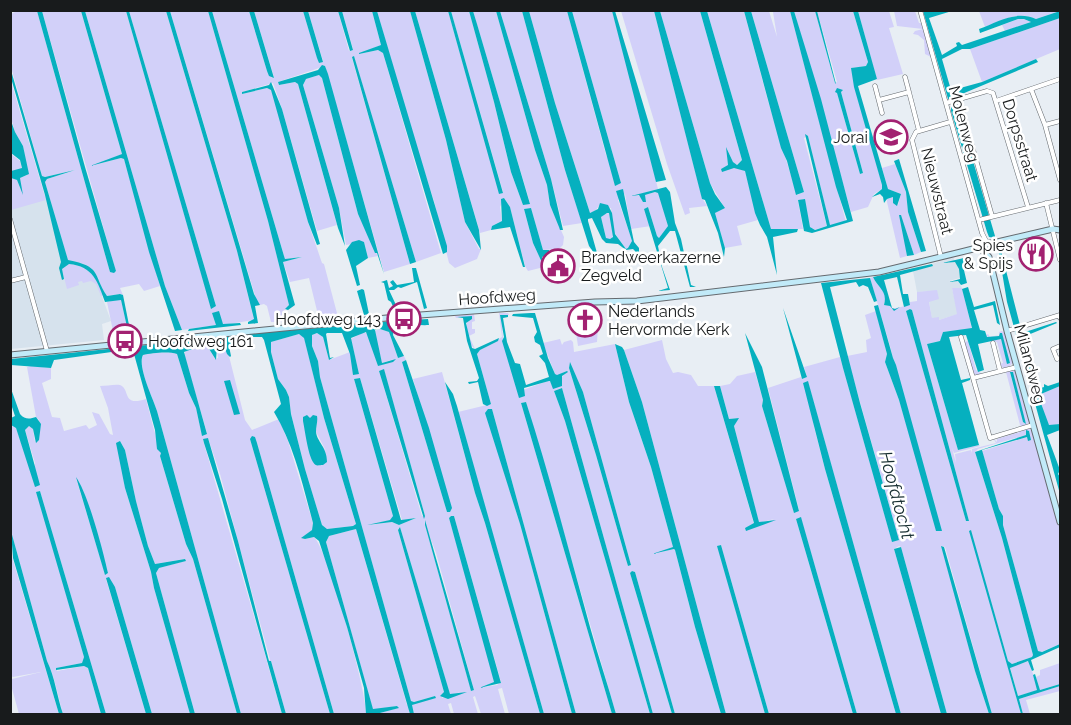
<svg xmlns="http://www.w3.org/2000/svg" width="1071" height="725" font-family="Raleway,sans-serif">
<rect width="100%" height="100%" fill="#e8eef4"/>
<path fill="#d6e2ed" d="M 46,194 L 94,275 L 111,321 L 102,324 L 104,340 L 11,349 L 11,205 Z
M 953,257 L 959,268 L 960,278 L 949,281 L 958,281 L 962,288 L 952,288 L 958,314 L 939,320 L 932,319 L 929,301 L 937,291 L 917,292 L 913,271 L 932,266 L 932,264 Z"/>
<path fill="#d2d0f9" fill-rule="evenodd" d="M 17,11 L 37,11 L 108,265 L 110,272 L 116,272 L 42,11 L 81,11 L 122,154 L 98,164 L 121,158 L 124,159 L 160,286 L 144,291 L 139,284 L 120,288 L 123,295 L 120,294 L 107,296 C 92,275 102,266 68,260 L 45,182 L 47,179 L 75,170 L 45,177 L 42,176 L 11,67 L 11,14 Z
M 85,11 L 126,11 L 211,308 L 216,306 L 129,11 L 166,11 L 237,251 L 254,320 L 223,325 L 218,311 L 217,325 L 182,330 L 165,286 Z
M 170,11 L 208,11 L 268,221 L 289,305 L 284,311 L 285,322 L 271,322 L 267,306 L 264,304 L 260,305 L 257,302 Z
M 212,11 L 249,11 L 267,71 L 272,78 L 274,77 L 254,11 L 303,11 L 319,63 L 323,61 L 308,11 L 338,11 L 349,51 L 353,49 L 342,11 L 372,11 L 381,45 L 359,54 L 378,50 L 383,53 L 441,253 L 416,262 L 354,57 L 352,58 L 410,264 L 384,272 L 325,66 L 278,82 L 279,85 L 295,82 L 298,84 L 337,225 L 317,231 L 282,109 L 273,83 L 242,92 L 242,94 L 267,88 L 271,90 L 274,96 L 308,222 L 322,263 L 324,264 L 338,317 L 319,319 L 309,278 L 290,282 L 283,262 L 302,257 L 285,259 L 284,256 Z
M 377,11 L 410,11 L 446,140 L 465,222 L 479,249 L 481,249 L 477,259 L 455,268 L 449,263 L 434,201 L 413,136 Z
M 415,11 L 448,11 L 500,194 L 503,192 L 451,11 L 469,11 L 494,102 L 511,172 L 523,205 L 530,203 L 473,11 L 496,11 L 535,150 L 547,185 L 550,205 L 564,237 L 563,245 L 559,249 L 543,250 L 531,208 L 524,209 L 533,243 L 544,267 L 528,271 L 525,266 L 510,207 L 504,198 L 500,207 L 502,221 L 492,226 L 491,230 L 480,233 Z
M 500,11 L 522,11 L 565,170 L 582,223 L 563,226 L 551,179 Z
M 529,11 L 567,11 L 606,155 L 621,183 L 572,11 L 612,11 L 635,95 L 658,189 L 636,195 L 641,196 L 643,202 L 645,202 L 645,195 L 655,192 L 659,193 L 668,226 L 660,238 L 657,236 L 648,207 L 644,209 L 651,226 L 631,229 L 625,194 L 618,200 L 633,243 L 628,249 L 626,249 L 614,232 L 612,238 L 607,240 L 606,238 L 601,217 L 604,214 L 609,213 L 614,231 L 611,208 L 599,206 L 595,211 L 590,213 L 555,103 Z
M 621,11 L 654,11 L 702,198 L 707,206 L 689,208 L 690,213 L 685,215 L 667,164 Z
M 660,11 L 700,11 L 742,160 L 736,165 L 733,162 L 727,149 L 728,166 L 721,169 L 734,167 L 745,171 L 758,220 L 737,226 L 742,245 L 725,248 L 715,213 L 724,207 L 710,183 Z
M 707,11 L 744,11 L 768,101 L 797,195 L 804,192 L 751,11 L 769,11 L 777,37 L 773,12 L 770,11 L 790,11 L 846,222 L 830,226 L 808,136 L 804,138 L 827,226 L 814,230 L 810,227 L 804,199 L 798,201 L 803,229 L 771,229 Z
M 794,11 L 815,11 L 835,83 L 837,82 L 817,11 L 853,11 L 868,62 L 866,66 L 852,68 L 882,185 L 882,189 L 874,194 L 868,207 L 851,212 ZM 841,92 L 863,173 L 860,174 L 837,93 Z
M 858,11 L 889,11 L 894,27 L 889,28 L 903,74 L 877,80 Z
M 894,11 L 915,11 L 919,23 L 921,23 L 933,58 L 925,54 L 924,40 L 918,35 L 913,34 L 915,31 L 923,29 L 897,26 Z
M 979,11 L 1060,11 L 1036,19 C 1018,11 1002,20 985,27 Z
M 1060,18 L 1060,49 L 982,82 L 970,49 Z
M 1018,19 L 1024,19 L 1031,22 L 1005,31 L 1002,25 Z
M 319,75 L 322,78 L 358,214 L 378,256 L 368,258 L 364,242 L 346,245 L 339,208 L 303,85 L 306,79 Z
M 10,78 L 46,200 L 11,210 L 11,178 L 17,180 L 21,190 L 20,178 L 27,175 L 23,146 L 15,132 L 11,118 Z
M 10,153 L 20,161 L 22,169 L 11,171 Z
M 895,164 L 906,192 L 908,212 L 921,252 L 914,255 L 901,216 L 907,256 L 900,258 L 887,202 L 887,199 L 893,197 L 898,205 L 901,194 L 888,189 L 882,168 Z
M 69,264 C 90,266 96,277 103,295 L 101,296 L 96,284 L 91,281 L 83,283 L 82,281 L 78,282 L 79,285 L 67,289 L 62,269 Z
M 873,277 C 878,288 889,291 884,304 L 890,306 L 892,309 L 910,305 L 910,302 L 917,301 L 917,292 L 937,290 L 939,299 L 929,302 L 932,318 L 939,317 L 939,320 L 957,314 L 952,288 L 962,288 L 972,329 L 943,332 L 942,339 L 940,341 L 927,344 L 958,450 L 979,445 L 980,446 L 954,453 L 952,448 L 956,463 L 955,454 L 971,450 L 972,453 L 972,449 L 996,443 L 993,438 L 997,442 L 997,439 L 1020,432 L 1020,430 L 1028,428 L 1032,431 L 1060,529 L 1060,644 L 1041,652 L 1038,651 L 1003,525 L 1003,516 L 999,509 L 982,451 L 1027,437 L 1030,439 L 1029,431 L 1026,431 L 1026,435 L 978,449 L 975,452 L 1002,538 L 1033,655 L 1032,657 L 1012,664 L 1008,661 L 970,530 L 1021,714 L 992,714 L 945,547 L 942,546 L 975,671 L 989,714 L 947,714 L 901,547 L 899,546 L 894,549 L 941,714 L 901,714 L 808,382 L 814,427 L 825,469 L 896,714 L 857,714 L 801,518 L 796,519 L 853,714 L 769,714 L 721,545 L 718,546 L 765,714 L 726,714 L 642,402 L 624,350 L 662,340 L 666,359 L 673,373 L 678,372 L 691,375 L 698,386 L 714,386 L 754,524 L 746,528 L 746,530 L 774,519 L 759,523 L 734,426 L 738,418 L 729,419 L 720,386 L 730,384 L 737,376 L 755,372 L 763,400 L 762,406 L 794,512 L 799,510 L 768,388 L 801,377 L 802,379 L 807,377 L 804,367 L 840,357 L 892,541 L 899,540 L 847,356 L 867,352 L 866,340 L 871,338 L 865,315 L 876,311 L 887,354 L 885,362 L 899,400 L 924,483 L 890,346 L 870,278 ZM 910,309 L 912,310 L 969,521 L 966,521 L 906,311 Z
M 119,299 L 121,300 L 129,336 L 114,336 L 107,302 Z
M 590,309 L 591,325 L 598,327 L 597,342 L 578,346 L 575,326 L 579,325 L 578,310 Z
M 499,313 L 508,313 L 509,315 L 501,315 L 503,339 L 523,390 L 550,380 L 553,388 L 567,371 L 556,376 L 555,374 L 543,343 L 560,339 L 562,345 L 564,342 L 571,340 L 573,342 L 574,352 L 615,344 L 629,402 L 651,467 L 673,547 L 660,552 L 674,549 L 675,550 L 695,627 L 721,714 L 675,714 L 635,572 L 632,571 L 630,573 L 672,714 L 653,714 L 562,388 L 554,391 L 565,421 L 650,714 L 616,714 L 526,402 L 521,403 L 612,714 L 576,714 L 492,409 L 486,413 L 520,524 L 572,714 L 544,714 L 458,412 L 491,404 L 477,354 L 480,350 L 502,337 ZM 570,363 L 583,392 L 631,565 L 628,566 L 625,556 L 596,455 L 569,368 Z
M 474,314 L 475,321 L 472,322 L 472,329 L 475,329 L 475,333 L 469,336 L 475,349 C 468,344 466,329 467,321 L 472,319 L 472,316 L 456,318 L 455,316 Z
M 380,329 L 389,332 L 398,358 L 404,356 L 406,360 L 402,362 L 447,512 L 451,508 L 413,379 L 442,372 L 475,493 L 485,523 L 540,714 L 509,714 L 502,688 L 498,689 L 505,714 L 481,714 L 475,696 L 473,697 L 478,714 L 454,714 L 451,703 L 448,704 L 451,714 L 414,714 L 412,709 L 409,710 L 410,714 L 376,714 L 398,708 L 397,706 L 373,710 L 326,542 L 329,536 L 356,529 L 407,705 L 435,698 L 435,696 L 414,702 L 411,701 L 330,413 L 320,377 L 318,361 L 312,346 L 312,335 L 317,333 L 323,337 L 329,360 L 350,352 L 359,374 L 351,339 L 364,332 L 368,334 L 378,366 L 394,359 L 382,363 L 374,331 ZM 384,370 L 425,516 L 422,516 L 379,371 ZM 360,378 L 402,520 L 416,518 L 399,525 L 392,522 L 368,525 L 391,520 L 393,516 L 354,379 ZM 451,516 L 454,516 L 501,682 L 497,685 L 483,687 L 494,682 L 492,668 L 449,518 ZM 424,521 L 436,553 L 474,690 L 471,690 ZM 400,527 L 450,695 L 465,691 L 442,698 L 444,692 L 398,530 Z
M 1002,331 L 1006,334 L 1013,362 L 1010,366 L 1003,368 L 1000,364 L 1003,363 L 997,342 L 989,341 L 1001,339 L 1007,361 L 1010,363 L 1000,335 L 989,338 L 986,335 L 988,334 L 990,337 L 999,335 L 999,332 Z
M 299,334 L 304,337 L 324,418 L 356,524 L 353,526 L 327,529 L 322,525 L 305,469 L 291,414 L 289,397 L 286,390 L 278,379 L 271,352 L 271,342 ZM 317,416 L 316,432 L 326,451 L 303,421 Z
M 968,341 L 976,370 L 982,374 L 976,375 L 973,373 L 964,342 Z
M 206,344 L 215,359 L 218,358 L 217,347 L 224,346 L 229,356 L 245,420 L 252,430 L 279,419 L 288,441 L 313,523 L 312,530 L 303,537 L 305,539 L 314,537 C 328,550 367,691 366,714 L 334,714 L 257,443 L 250,439 L 330,714 L 286,714 L 271,661 L 267,662 L 282,714 L 241,714 L 157,411 C 153,398 137,366 143,355 C 152,353 168,351 177,354 L 189,393 L 196,408 L 202,435 L 207,433 L 184,354 L 187,350 ZM 208,438 L 220,474 L 270,660 L 267,661 L 203,440 Z
M 949,364 L 951,371 L 945,375 L 952,373 L 954,380 L 945,384 L 944,382 L 942,382 L 941,377 L 944,375 L 941,366 Z
M 31,366 L 51,368 L 51,379 L 42,383 L 52,417 L 60,418 L 64,431 L 86,425 L 89,429 L 97,425 L 92,412 L 99,414 L 110,434 L 113,435 L 108,408 L 100,386 C 106,386 115,384 120,385 C 131,389 121,407 146,399 C 151,418 155,435 161,453 L 160,456 L 186,544 L 193,559 L 237,714 L 195,714 L 156,573 L 159,568 L 185,561 L 184,559 L 155,564 L 148,546 L 136,501 L 125,450 L 120,441 L 125,488 L 151,572 L 154,588 L 190,714 L 152,714 L 115,587 L 106,579 L 146,714 L 106,714 L 40,491 L 37,492 L 84,657 L 82,663 L 56,668 L 57,671 L 84,666 L 88,668 L 101,714 L 63,714 C 58,697 55,677 47,661 L 11,531 L 11,425 L 16,428 L 32,474 L 35,463 L 25,430 L 29,426 L 33,429 L 35,442 L 37,422 L 39,420 L 36,417 L 27,367 ZM 76,478 L 108,573 L 106,574 L 105,574 Z
M 1007,370 L 1015,371 L 1029,421 L 1027,425 L 1022,427 L 1020,425 L 1006,372 ZM 1010,373 L 1013,373 L 1026,424 L 1023,422 Z
M 1060,386 L 1060,424 L 1050,426 L 1047,423 L 1039,398 L 1041,394 Z
M 961,403 L 960,406 L 963,409 L 961,411 L 965,416 L 956,421 L 953,415 L 959,411 L 954,412 L 951,406 Z
M 966,427 L 969,430 L 967,432 L 969,431 L 968,435 L 971,436 L 972,441 L 970,442 L 972,443 L 961,446 L 959,439 L 961,437 L 958,431 Z
M 10,550 L 59,714 L 19,714 L 11,685 L 12,679 L 41,672 L 13,677 L 11,676 Z
M 1029,661 L 1038,690 L 1018,696 L 1010,667 Z
M 1060,663 L 1060,684 L 1040,690 L 1036,677 L 1040,675 L 1040,670 Z
M 1060,686 L 1060,691 L 1026,700 L 1030,714 L 1023,714 L 1019,699 Z"/>
<path fill="#06b0bf" fill-rule="evenodd" d="M 37,11 L 42,11 L 85,167 L 116,271 L 114,273 L 110,272 L 108,265 Z
M 81,11 L 85,11 L 165,286 L 182,330 L 175,331 L 149,252 L 124,159 L 121,158 L 90,166 L 122,154 Z
M 126,11 L 129,11 L 216,306 L 211,309 Z
M 166,11 L 170,11 L 254,294 L 260,305 L 255,306 L 258,323 L 248,324 L 248,322 L 254,319 L 237,251 Z
M 208,11 L 212,11 L 284,256 L 285,259 L 302,257 L 283,262 L 295,305 L 288,310 L 285,309 L 289,305 L 268,221 Z
M 249,11 L 254,11 L 274,78 L 269,76 L 267,71 Z
M 303,11 L 308,11 L 323,62 L 319,63 L 317,58 Z
M 338,11 L 342,11 L 353,50 L 350,51 Z
M 372,11 L 377,11 L 447,246 L 447,252 L 443,254 L 383,53 L 378,50 L 359,54 L 359,53 L 381,45 Z
M 410,11 L 415,11 L 479,230 L 481,250 L 465,222 L 446,140 Z
M 448,11 L 451,11 L 503,193 L 499,194 Z
M 469,11 L 473,11 L 477,24 L 530,204 L 523,205 L 511,172 L 494,102 Z
M 496,11 L 500,11 L 551,179 L 563,230 L 560,230 L 559,227 L 550,205 L 547,185 L 535,150 Z
M 522,11 L 529,11 L 555,103 L 590,213 L 598,209 L 600,203 L 608,205 L 612,213 L 615,234 L 626,249 L 628,248 L 632,241 L 616,191 L 623,189 L 634,242 L 639,248 L 639,264 L 637,253 L 633,249 L 626,250 L 618,244 L 606,243 L 602,239 L 592,218 L 588,219 L 588,221 L 599,260 L 589,246 L 565,170 ZM 607,213 L 609,213 L 613,237 L 610,239 L 606,238 L 601,217 Z
M 567,11 L 572,11 L 621,183 L 615,186 Z
M 612,11 L 615,11 L 666,180 L 656,182 Z
M 654,11 L 660,11 L 710,183 L 715,194 L 725,208 L 715,213 L 725,248 L 724,257 L 718,233 L 705,200 L 702,199 Z
M 700,11 L 707,11 L 771,229 L 798,229 L 797,232 L 773,237 L 777,275 L 767,237 L 760,225 L 755,213 L 745,171 L 734,168 L 722,172 L 721,169 L 728,165 L 726,147 L 733,162 L 737,165 L 742,160 Z
M 744,11 L 751,11 L 804,192 L 796,195 L 787,161 L 781,148 Z
M 790,11 L 794,11 L 821,99 L 853,221 L 812,233 L 804,231 L 798,200 L 805,199 L 810,227 L 815,230 L 827,226 L 805,134 L 808,136 L 830,225 L 847,220 L 836,187 Z
M 815,11 L 817,11 L 836,84 L 835,83 Z
M 853,11 L 858,11 L 877,79 L 858,86 L 888,189 L 901,194 L 897,206 L 893,203 L 893,197 L 887,199 L 884,203 L 883,197 L 880,194 L 872,197 L 882,189 L 882,185 L 854,87 L 851,68 L 866,66 L 868,62 Z
M 923,11 L 952,11 L 929,18 L 942,55 L 957,46 L 956,43 L 959,42 L 962,45 L 1031,22 L 1024,19 L 1018,19 L 980,33 L 979,29 C 998,22 1016,10 1036,19 L 1060,11 L 1060,18 L 970,49 L 962,49 L 942,59 L 951,90 L 953,90 L 982,82 L 1036,59 L 1038,62 L 950,99 L 948,99 Z
M 354,56 L 416,262 L 410,264 L 352,57 Z
M 322,65 L 325,66 L 328,74 L 384,274 L 377,253 L 375,253 L 358,214 L 322,78 L 319,75 L 306,79 L 303,85 L 339,208 L 345,246 L 338,228 L 298,84 L 295,82 L 279,85 L 278,82 L 318,70 Z
M 10,67 L 42,176 L 45,177 L 75,170 L 47,179 L 45,182 L 68,260 C 102,267 92,273 107,296 L 120,294 L 123,295 L 131,335 L 129,336 L 121,300 L 105,302 C 98,282 93,266 69,264 L 62,269 L 64,279 L 62,280 L 59,268 L 61,262 L 45,195 L 11,78 Z
M 271,82 L 282,109 L 320,244 L 317,245 L 308,222 L 271,90 L 267,88 L 242,94 L 242,92 L 269,85 Z
M 837,88 L 843,90 L 841,92 L 863,173 L 860,174 L 837,93 L 835,92 Z
M 956,103 L 995,236 L 995,238 L 989,237 L 987,232 L 951,111 L 951,106 Z
M 10,118 L 15,132 L 23,146 L 29,174 L 20,178 L 23,195 L 17,180 L 11,178 L 11,171 L 22,168 L 20,160 L 11,153 Z
M 899,159 L 926,251 L 921,252 L 908,212 L 906,192 L 894,161 Z
M 666,187 L 670,192 L 675,223 L 681,239 L 691,285 L 696,287 L 690,287 L 675,231 L 670,231 L 658,246 L 662,267 L 670,290 L 658,291 L 668,288 L 644,209 L 648,207 L 657,236 L 659,238 L 668,226 L 658,193 L 655,192 L 645,195 L 646,202 L 643,202 L 639,195 L 631,196 Z
M 504,198 L 510,207 L 525,267 L 523,267 L 510,227 L 491,230 L 492,226 L 502,221 L 501,199 Z
M 531,208 L 543,250 L 549,250 L 550,254 L 542,257 L 544,267 L 533,243 L 524,209 Z
M 899,215 L 901,215 L 914,255 L 907,256 Z
M 359,240 L 364,242 L 368,258 L 356,266 L 360,285 L 357,286 L 346,250 L 352,242 Z
M 1000,247 L 1022,333 L 1056,322 L 1057,323 L 1023,337 L 1027,349 L 1030,348 L 1028,353 L 1037,378 L 1040,381 L 1036,384 L 1038,389 L 1044,387 L 1044,384 L 1048,386 L 1060,382 L 1060,386 L 1041,394 L 1039,398 L 1049,425 L 1060,424 L 1060,430 L 1047,435 L 1060,470 L 1058,474 L 1060,477 L 1060,494 L 1007,302 L 998,248 Z
M 964,258 L 966,259 L 963,266 L 967,283 L 961,285 L 958,281 L 949,282 L 960,279 L 959,269 L 955,262 L 942,263 Z
M 932,264 L 933,266 L 900,275 L 903,294 L 908,294 L 910,305 L 904,307 L 897,277 L 884,280 L 892,308 L 895,309 L 900,307 L 894,311 L 890,306 L 884,305 C 888,291 878,288 873,277 Z
M 412,268 L 416,268 L 427,308 L 424,309 L 417,282 L 401,288 L 398,287 L 394,290 L 389,290 L 396,305 L 401,308 L 395,311 L 391,302 L 388,300 L 384,283 L 381,282 L 387,280 L 389,288 L 393,286 L 390,282 L 393,280 L 397,285 L 414,282 Z
M 870,278 L 877,301 L 874,302 L 868,287 L 863,285 L 859,287 L 856,282 L 830,287 L 860,403 L 899,540 L 892,542 L 843,368 L 821,283 Z
M 968,287 L 974,307 L 995,301 L 1000,325 L 997,323 L 993,305 L 974,310 L 980,330 L 985,331 L 987,337 L 999,336 L 1000,333 L 1002,333 L 1010,363 L 1007,364 L 1001,339 L 978,344 L 984,370 L 978,372 L 966,335 L 949,337 L 961,380 L 970,378 L 970,380 L 962,383 L 979,445 L 958,450 L 927,344 L 940,341 L 943,332 L 972,328 L 962,289 Z
M 362,289 L 364,290 L 369,314 L 364,315 L 357,291 Z
M 878,305 L 893,358 L 896,365 L 942,531 L 936,531 L 899,400 L 885,362 L 887,354 L 874,306 Z
M 783,308 L 807,377 L 802,379 Z
M 910,309 L 912,310 L 969,521 L 966,521 L 906,311 Z
M 219,311 L 223,324 L 240,323 L 241,325 L 188,331 L 189,329 L 216,325 L 212,313 Z
M 531,313 L 535,313 L 548,358 L 555,374 L 557,375 L 567,371 L 568,372 L 562,376 L 562,386 L 553,389 L 550,381 L 549,381 L 524,388 L 525,396 L 519,398 L 502,341 L 504,337 L 500,315 L 508,315 L 508,317 L 503,318 L 507,342 L 515,363 L 520,364 L 526,385 L 549,377 L 545,363 L 539,356 L 543,354 L 540,345 L 535,342 L 534,337 L 537,332 L 533,318 L 512,316 L 513,314 Z
M 472,316 L 472,319 L 466,323 L 472,348 L 475,349 L 499,338 L 498,341 L 480,350 L 477,354 L 491,404 L 487,406 L 483,404 L 478,382 L 469,384 L 468,382 L 477,381 L 479,378 L 467,341 L 463,318 L 457,317 Z
M 428,319 L 429,325 C 414,326 409,321 394,326 L 393,335 L 404,356 L 398,358 L 389,332 L 380,329 L 375,330 L 382,363 L 396,359 L 393,362 L 378,366 L 366,332 L 351,338 L 359,374 L 353,375 L 350,354 L 342,333 L 327,333 L 326,334 L 330,358 L 334,357 L 329,360 L 323,337 L 317,333 L 312,335 L 312,346 L 318,361 L 320,377 L 330,413 L 411,701 L 414,702 L 435,696 L 436,698 L 412,705 L 414,714 L 410,714 L 356,529 L 329,536 L 326,542 L 373,709 L 397,706 L 399,708 L 376,714 L 366,714 L 364,688 L 347,627 L 319,541 L 314,537 L 305,539 L 301,538 L 312,530 L 313,523 C 303,486 294,445 274,412 L 281,404 L 264,340 L 262,337 L 249,337 L 249,334 L 374,323 L 375,327 L 378,326 L 378,322 ZM 299,334 L 304,338 L 324,418 L 356,524 L 353,526 L 327,529 L 322,525 L 305,469 L 291,414 L 289,397 L 286,390 L 278,379 L 271,352 L 271,342 Z
M 745,333 L 762,367 L 799,511 L 794,513 L 762,406 L 763,400 Z
M 244,335 L 241,341 L 229,346 L 231,356 L 230,357 L 227,354 L 224,346 L 217,347 L 216,360 L 206,344 L 184,352 L 207,434 L 202,436 L 196,408 L 189,393 L 177,354 C 168,351 152,353 143,355 C 137,366 153,398 157,411 L 241,714 L 237,714 L 193,559 L 186,544 L 160,456 L 161,453 L 157,449 L 155,430 L 134,354 L 126,350 L 54,360 L 51,368 L 11,365 L 11,359 Z
M 615,344 L 622,347 L 624,350 L 642,402 L 726,714 L 721,714 L 695,627 L 675,550 L 674,549 L 652,554 L 673,547 L 651,467 L 629,402 Z
M 406,360 L 429,428 L 452,508 L 450,512 L 447,512 L 402,362 Z
M 570,362 L 583,392 L 631,565 L 628,566 L 625,556 L 596,455 L 569,368 Z
M 384,369 L 425,516 L 424,519 L 379,371 Z
M 1010,372 L 1013,372 L 1026,424 L 1023,422 Z
M 360,378 L 401,520 L 416,518 L 399,525 L 392,522 L 367,525 L 390,520 L 393,516 L 354,379 Z
M 230,380 L 240,414 L 234,415 L 224,381 Z
M 808,381 L 901,714 L 896,714 L 825,469 L 803,383 Z
M 445,382 L 453,394 L 457,406 L 544,714 L 540,714 L 485,523 L 475,493 Z
M 10,386 L 20,414 C 25,420 30,419 36,417 L 41,424 L 39,440 L 36,443 L 33,429 L 29,426 L 25,430 L 40,485 L 35,487 L 16,428 L 11,425 L 11,418 L 15,416 L 11,404 Z
M 714,386 L 720,386 L 729,419 L 739,418 L 734,426 L 759,522 L 776,520 L 746,531 L 745,528 L 754,523 Z
M 562,388 L 653,714 L 650,714 L 565,421 L 554,391 Z
M 526,402 C 550,476 569,552 590,627 C 598,656 608,685 616,714 L 612,714 L 521,403 Z
M 488,409 L 492,409 L 576,714 L 572,714 L 520,524 L 485,413 Z
M 307,415 L 310,418 L 313,415 L 317,416 C 318,421 316,426 316,432 C 317,442 327,447 327,462 L 323,465 C 318,465 316,467 313,462 C 308,454 305,431 303,421 L 303,417 Z
M 1026,430 L 1029,431 L 1031,440 L 1028,441 L 1027,437 L 982,450 L 999,509 L 1003,516 L 1003,525 L 1038,651 L 1042,652 L 1060,644 L 1060,647 L 1031,660 L 1034,670 L 1032,671 L 1028,661 L 1010,668 L 1018,696 L 1037,690 L 1033,675 L 1035,674 L 1040,690 L 1060,684 L 1060,686 L 1019,699 L 1023,714 L 1021,714 L 969,531 L 971,530 L 1008,661 L 1012,664 L 1032,657 L 1033,655 L 1002,538 L 975,452 L 1026,435 Z
M 252,436 L 255,437 L 257,443 L 334,714 L 330,714 L 250,439 Z
M 208,438 L 238,541 L 269,661 L 271,661 L 286,714 L 282,714 L 222,499 L 204,443 L 203,439 Z
M 120,441 L 125,450 L 136,501 L 148,546 L 155,564 L 185,559 L 186,561 L 159,568 L 156,573 L 195,714 L 190,714 L 154,588 L 151,572 L 125,488 L 116,443 Z
M 76,477 C 88,494 103,550 108,573 L 105,575 Z
M 40,491 L 106,714 L 101,714 L 88,668 L 84,666 L 56,670 L 56,668 L 82,663 L 84,657 L 36,492 Z
M 451,516 L 454,516 L 501,683 L 479,688 L 494,682 L 449,518 Z
M 801,517 L 857,714 L 853,714 L 796,519 Z
M 425,520 L 474,690 L 471,691 L 425,525 Z
M 400,527 L 450,694 L 467,692 L 448,699 L 440,696 L 444,692 L 398,530 Z
M 11,531 L 47,661 C 55,677 57,697 63,714 L 59,714 L 13,558 Z
M 721,545 L 769,714 L 765,714 L 717,546 Z
M 941,546 L 944,547 L 992,714 L 989,714 L 975,671 Z
M 901,547 L 947,714 L 941,714 L 894,549 Z
M 632,571 L 635,572 L 675,714 L 672,714 L 630,573 Z
M 109,577 L 115,587 L 152,714 L 146,714 L 106,578 Z"/>
<g fill="none" stroke-linecap="round" stroke-linejoin="round">
<defs>
<path id="street" d="M 920,10 L 982,233 L 987,243
M 905,77 L 909,92
M 875,86 L 882,113
M 1031,89 L 1045,125 L 1060,180
M 879,100 L 909,92 L 919,131
M 959,100 L 992,216
M 996,101 L 1060,79
M 946,103 L 987,91 L 993,93 L 1028,207
M 1045,125 L 1060,121
M 1046,203 L 1060,260
M 10,219 L 47,351
M 979,220 L 1060,200
M 941,257 L 912,140 L 916,132 L 950,122
M 10,281 L 26,277
M 1007,331 L 1060,315 L 1060,318
M 961,337 L 973,378
M 993,343 L 1000,371
M 1060,346 L 1053,349 L 1057,359 L 1060,358
M 1017,367 L 973,378 L 990,438 L 1033,425"/>
<path id="secondary" d="M 982,250 L 989,257 L 1007,331 L 1060,522
M 982,250 L 987,243 L 993,243 L 1053,229 L 1060,230
M 10,355 L 407,316 L 595,302 L 637,301 L 879,272 L 965,251 L 977,248 L 982,250"/>
</defs>
<use href="#street" stroke="#656a6f" stroke-width="5"/>
<use href="#secondary" stroke="#656a6f" stroke-width="7"/>
<use href="#street" stroke="#fff" stroke-width="4"/>
<use href="#secondary" stroke="#c1eaf8" stroke-width="5"/>
</g>
<defs>
<symbol id="school-ring" viewBox="-11 -11 22 22"><circle r="9.5" fill="#fff" stroke="#a22171" stroke-width="1.5"/><path d="M0-5L7-2L0 1L-7-2ZM-4 1L0 2.5L4 1V4Q0 6-4 4Z" fill="#a22171"/></symbol>
<symbol id="restaurant-ring" viewBox="-11 -11 22 22"><circle r="9.5" fill="#fff" stroke="#a22171" stroke-width="1.5"/><path d="M-5-6h1v4h1v-4h1v4h1v-4h1v5L-1.5 .5V6h-2V.5L-5-1ZM5-6V6H3V1.5H1.5Q1.5-4 5-6Z" fill="#a22171"/></symbol>
<symbol id="civic-ring" viewBox="-11 -11 22 22"><circle r="9.5" fill="#fff" stroke="#a22171" stroke-width="1.5"/><path d="M-.6-6.5H3V-4.5H.6V-3L4-1V1h2V6H-6V1h2V-1L-.6-3ZM-1.2 2.5V6h2.4V2.5Z" fill="#a22171"/></symbol>
<symbol id="bus-ring" viewBox="-11 -11 22 22"><circle r="9.5" fill="#fff" stroke="#a22171" stroke-width="1.5"/><path d="M-5-6H5V4H4V6H2V4H-2V6H-4V4H-5ZM-3.5-4V0h7V-4ZM-3.5 1.2v1.5H-2V1.2ZM2 1.2v1.5H3.5V1.2Z" fill="#a22171"/></symbol>
<symbol id="church-ring" viewBox="-11 -11 22 22"><circle r="9.5" fill="#fff" stroke="#a22171" stroke-width="1.5"/><path d="M-1.2-6h2.4v3.5h3.3v2.4h-3.3V6h-2.4V-.1h-3.3v-2.4h3.3Z" fill="#a22171"/></symbol>
</defs>
<g fill-rule="evenodd">
<use href="#school-ring" x="872" y="118" width="38" height="38"/>
<use href="#restaurant-ring" x="1017" y="235" width="38" height="38"/>
<use href="#civic-ring" x="539" y="247" width="38" height="38"/>
<use href="#bus-ring" x="385" y="300" width="38" height="38"/>
<use href="#church-ring" x="566" y="301" width="38" height="38"/>
<use href="#bus-ring" x="106" y="322" width="38" height="38"/>
</g>
<g text-anchor="middle" dominant-baseline="central" stroke-width="5" stroke-linejoin="round" paint-order="stroke">
<g font-size="16" fill="#181b1c" stroke="#fff">
<text transform="translate(964 124) rotate(75)">Molenweg</text>
<text transform="translate(1020 140) rotate(73)">Dorpsstraat</text>
<text transform="translate(937 191) rotate(76)">Nieuwstraat</text>
<text transform="translate(497 297) rotate(-4)">Hoofdweg</text>
<text transform="translate(1030 364) rotate(75)">Milandweg</text>
</g>
<g font-size="16" fill="#181b1c" stroke="#fff" text-anchor="end">
<text x="868" y="137">Jorai</text>
<text x="1013" y="245">Spies<tspan x="1013" dy="18">&amp; Spijs</tspan></text>
<text x="581" y="257" text-anchor="start">Brandweerkazerne<tspan x="581" dy="18">Zegveld</tspan></text>
<text x="608" y="311" text-anchor="start">Nederlands<tspan x="608" dy="18">Hervormde Kerk</tspan></text>
<text x="381" y="319">Hoofdweg 143</text>
<text x="148" y="341" text-anchor="start">Hoofdweg 161</text>
</g>
<g font-size="18" font-style="italic" fill="#182f32" stroke="#fff">
<text transform="translate(897 495) rotate(75)">Hoofdtocht</text>
</g>
</g>
<rect width="1071" height="725" fill="none" stroke="#181b1c" stroke-width="24"/>
</svg>
